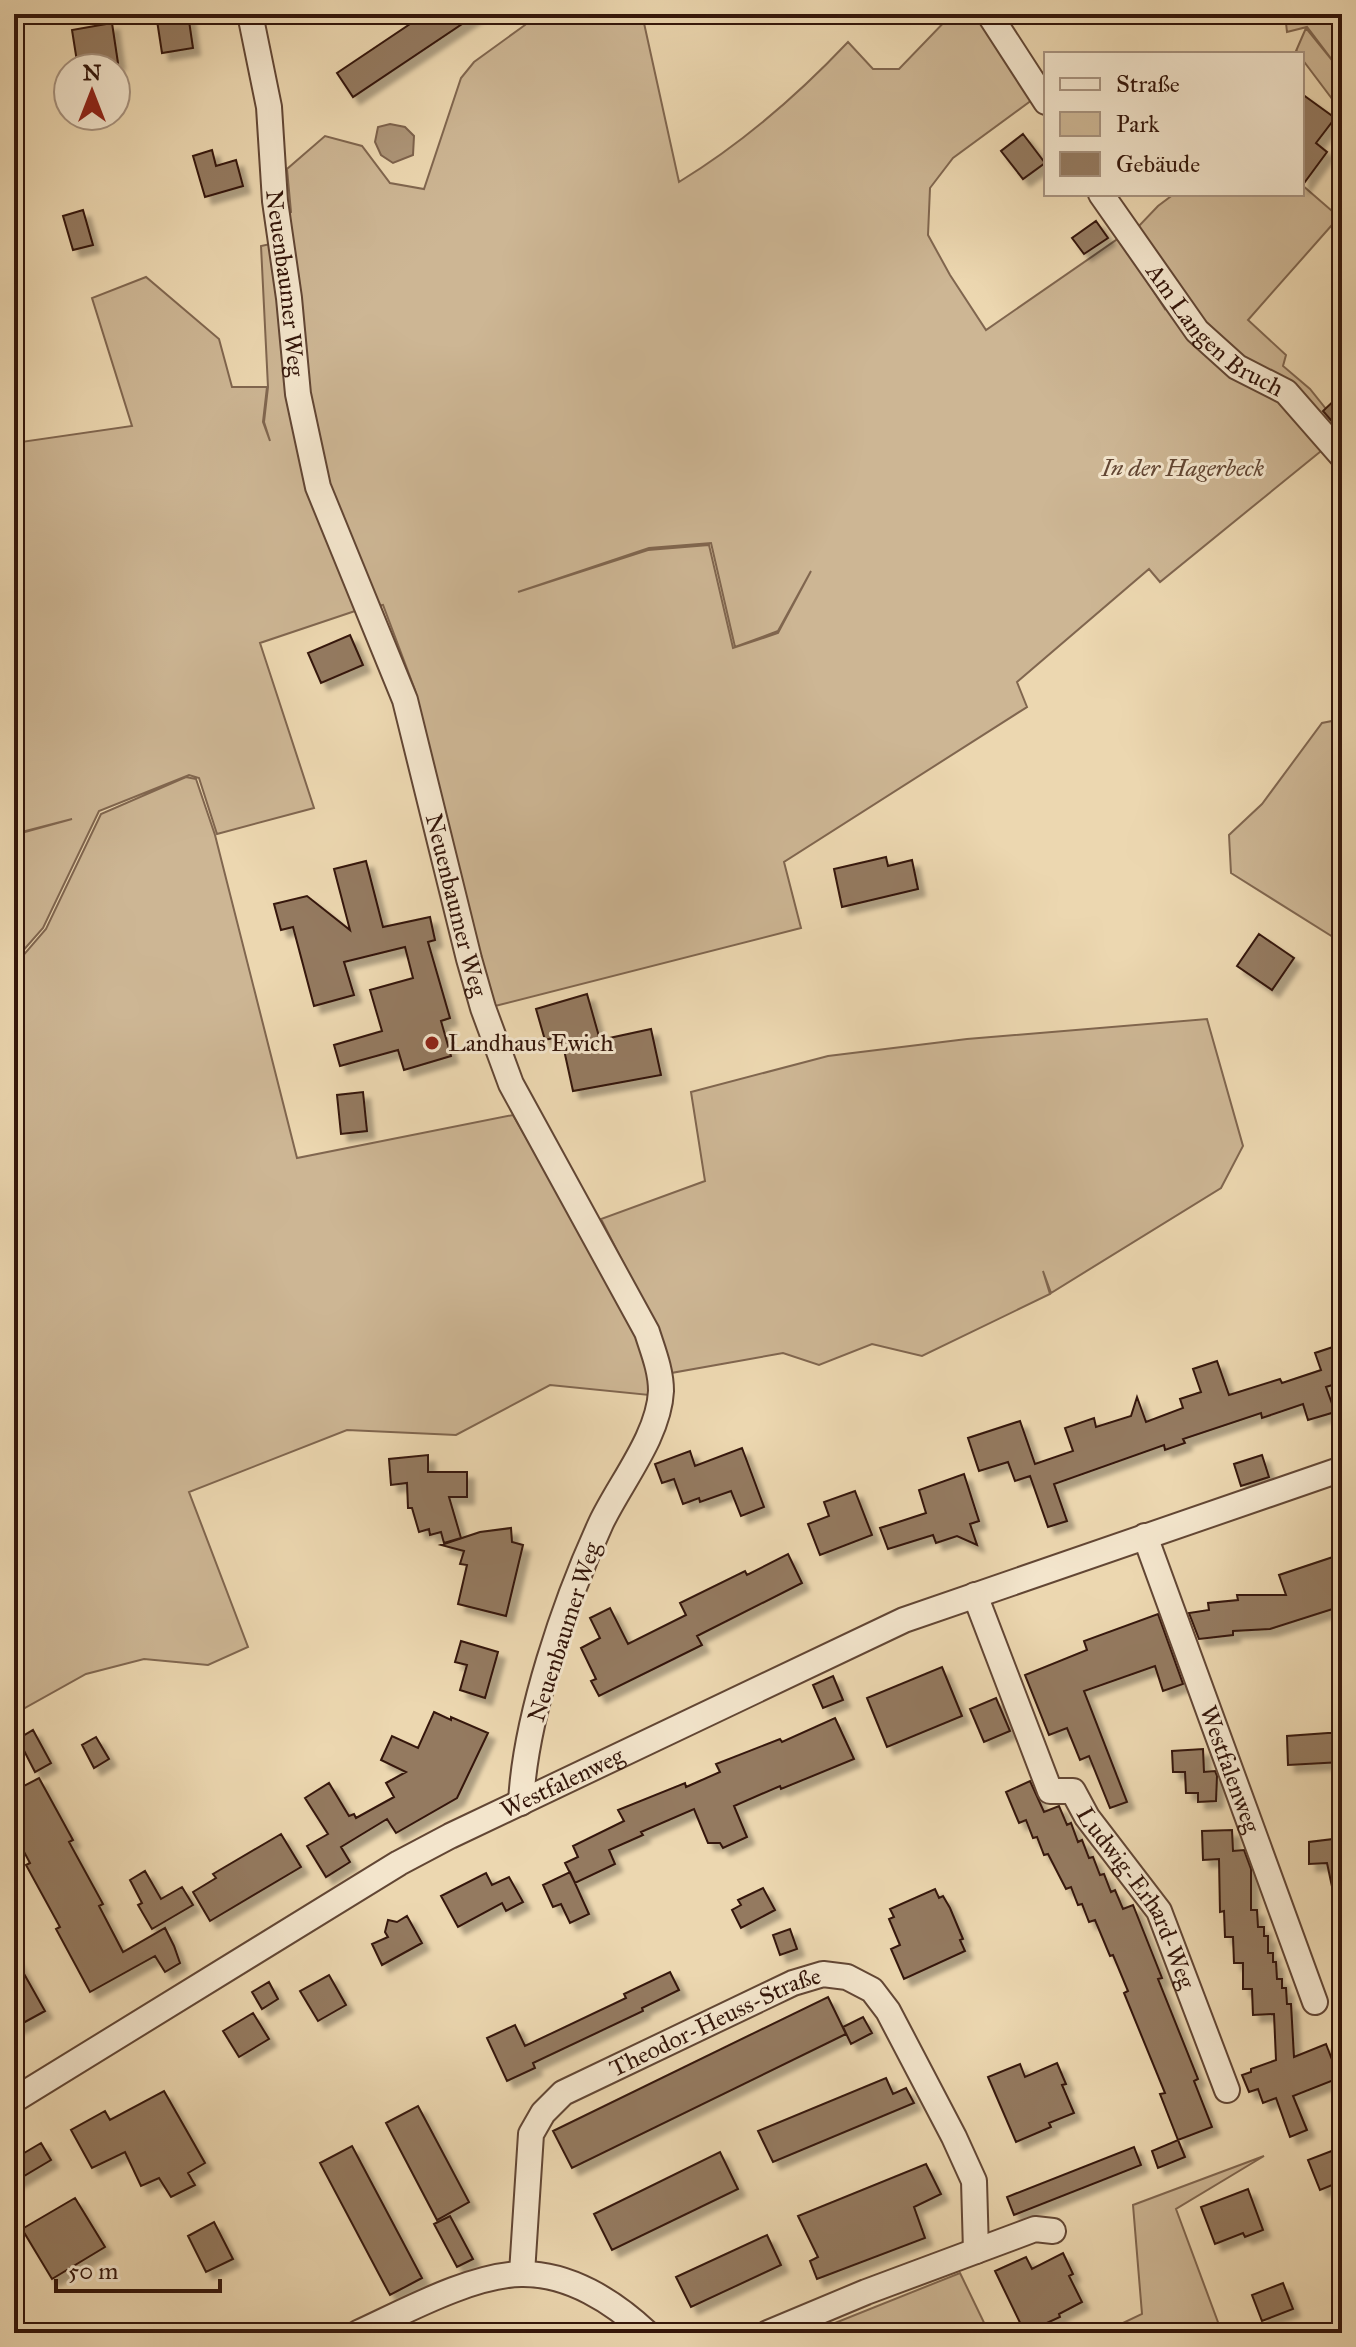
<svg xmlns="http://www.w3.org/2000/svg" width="1356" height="2347" font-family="'IM FELL Great Primer',serif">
<defs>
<filter id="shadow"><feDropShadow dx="7" dy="7" stdDeviation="2" flood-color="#0004"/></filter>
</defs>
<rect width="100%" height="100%" fill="#ecd7b0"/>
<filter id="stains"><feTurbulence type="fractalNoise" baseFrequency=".0025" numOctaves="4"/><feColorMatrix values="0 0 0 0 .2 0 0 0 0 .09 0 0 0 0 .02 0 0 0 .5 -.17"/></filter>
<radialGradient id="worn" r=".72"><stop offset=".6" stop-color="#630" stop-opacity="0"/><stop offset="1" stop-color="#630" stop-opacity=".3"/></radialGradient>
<path fill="#cdb694" stroke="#80664f" stroke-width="2" fill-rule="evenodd" d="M 520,14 L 642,14 L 679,182 C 741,144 797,96 848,42 L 873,69 L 899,69 L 952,14 L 983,14 L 1036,97 L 953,158 L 930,188 L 928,235 L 950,275 L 986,330 L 1119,238 L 1165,309 L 1176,294 L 1135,230 L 1158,206 L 1174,194 L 1302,194 L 1302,185 L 1339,217 L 1248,320 L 1286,355 L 1283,366 L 1310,389 L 1342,429 L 1342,434 L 1160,582 L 1149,569 L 1017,682 L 1027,707 L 784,862 L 801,928 L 495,1006 L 468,911 L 415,690 L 383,605 L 358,610 L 260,643 L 314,808 L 217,834 L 199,778 L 189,775 L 99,811 L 43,928 L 14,961 L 14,835 L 72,819 L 14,834 L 14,443 L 132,426 L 92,298 L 146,277 L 219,339 L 232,387 L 267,387 L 263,422 L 270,441 L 264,422 L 268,387 L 261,246 L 289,240 L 288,213 L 291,212 L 287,169 L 325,136 L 362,146 L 390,183 L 424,189 L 461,78 L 474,62 L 525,25 ZM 711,543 L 735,647 L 778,631 L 811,571 L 778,633 L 733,648 L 709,545 L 648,550 L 518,592 L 649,548 Z
M 1285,14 L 1342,14 L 1342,112 L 1302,59 L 1302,54 L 1296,51 L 1306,28 L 1336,65 L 1307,27 L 1287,32 Z
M 1342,719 L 1342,941 L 1341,942 L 1231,873 L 1229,835 L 1262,804 L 1322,723 Z
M 186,777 L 196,779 L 215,835 L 297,1158 L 513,1115 L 639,1333 L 648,1364 L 649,1395 L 550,1385 L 456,1435 L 347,1430 L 189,1492 L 248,1647 L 208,1665 L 144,1659 L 86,1674 L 14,1714 L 14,966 L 46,929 L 101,814 Z
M 1207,1019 L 1243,1146 L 1221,1188 L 1051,1293 L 1043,1271 L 1050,1294 L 922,1356 L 872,1344 L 819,1365 L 783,1353 L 671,1373 L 659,1333 L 601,1219 L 705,1181 L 691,1092 L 828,1056 L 967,1039 Z
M 1264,2156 L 1176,2209 L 1222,2333 L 1102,2333 L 1142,2314 L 1133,2205 Z
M 960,2273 L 989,2333 L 810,2333 Z"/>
<path fill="#ad9578" stroke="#7d624c" stroke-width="2" d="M 390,124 L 405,127 L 414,136 L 413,155 L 393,163 L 381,155 L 375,142 L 378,127 Z"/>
<path fill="#947a60" stroke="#34160a" stroke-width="2" filter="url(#shadow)" d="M 156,14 L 188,14 L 193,48 L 162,53 Z
M 425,14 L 477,14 L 353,97 L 337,73 Z
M 112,23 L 118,63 L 78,68 L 72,30 Z
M 1302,94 L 1335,118 L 1316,143 L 1327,152 L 1302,186 Z
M 1023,134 L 1045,163 L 1023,179 L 1001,151 Z
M 212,150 L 216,166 L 236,160 L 243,186 L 205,197 L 193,156 Z
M 83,210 L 93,245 L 73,250 L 63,216 Z
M 1096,221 L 1108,238 L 1084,254 L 1072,238 Z
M 1342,393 L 1342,433 L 1323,411 Z
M 350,635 L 363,665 L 321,683 L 308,653 Z
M 886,857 L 888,866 L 912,860 L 918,889 L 842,907 L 834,869 Z
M 366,861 L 383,927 L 430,917 L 435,940 L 428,942 L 450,1018 L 441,1021 L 451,1056 L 404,1070 L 398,1050 L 340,1066 L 334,1045 L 382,1031 L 370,990 L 413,978 L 405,947 L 344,962 L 354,995 L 314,1006 L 293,927 L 281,930 L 274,904 L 307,896 L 350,930 L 334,869 Z
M 1259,934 L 1294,958 L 1272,990 L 1237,966 Z
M 587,994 L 600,1040 L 651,1029 L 661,1075 L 573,1091 L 561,1036 L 545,1040 L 536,1009 Z
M 363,1092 L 367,1131 L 341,1134 L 337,1095 Z
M 1342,1344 L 1342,1382 L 1326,1387 L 1335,1412 L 1308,1420 L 1303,1404 L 1262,1418 L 1261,1413 L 1183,1439 L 1185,1443 L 1165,1450 L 1164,1445 L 1054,1484 L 1067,1521 L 1048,1527 L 1030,1476 L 1015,1481 L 1008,1462 L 979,1471 L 968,1438 L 1020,1421 L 1035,1464 L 1073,1451 L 1065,1428 L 1094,1418 L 1096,1427 L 1131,1416 L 1137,1397 L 1146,1422 L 1183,1408 L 1180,1399 L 1201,1392 L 1193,1369 L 1217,1361 L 1229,1395 L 1280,1379 L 1282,1383 L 1321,1370 L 1315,1353 Z
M 742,1448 L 764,1507 L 741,1516 L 731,1491 L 700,1502 L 699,1498 L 683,1504 L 674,1479 L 662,1483 L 655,1464 L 690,1451 L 695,1466 Z
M 428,1455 L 428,1472 L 467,1472 L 467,1497 L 449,1497 L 461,1538 L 444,1543 L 441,1532 L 430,1535 L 429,1529 L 419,1532 L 412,1508 L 408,1508 L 407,1483 L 391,1485 L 389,1459 Z
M 1262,1455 L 1269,1477 L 1241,1486 L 1234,1464 Z
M 964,1474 L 979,1521 L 970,1524 L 977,1545 L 957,1536 L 936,1543 L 933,1535 L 888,1549 L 880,1528 L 926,1513 L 919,1490 Z
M 855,1491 L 872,1535 L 820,1555 L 808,1524 L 829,1516 L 824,1502 Z
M 511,1528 L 512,1542 L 523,1545 L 506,1616 L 458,1604 L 467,1565 L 460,1564 L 464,1551 L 441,1545 L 480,1532 Z
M 788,1554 L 802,1583 L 697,1636 L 702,1645 L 599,1696 L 591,1681 L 596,1679 L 581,1648 L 600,1638 L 590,1618 L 610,1608 L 628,1644 L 686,1615 L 680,1603 L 745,1571 L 747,1575 Z
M 1342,1554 L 1342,1606 L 1270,1629 L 1233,1631 L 1233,1635 L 1199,1639 L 1189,1613 L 1209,1610 L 1208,1603 L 1238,1600 L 1237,1595 L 1286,1595 L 1279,1575 Z
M 1158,1614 L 1183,1684 L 1163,1691 L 1155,1666 L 1084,1691 L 1127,1802 L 1110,1808 L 1089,1756 L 1080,1760 L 1067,1728 L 1049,1735 L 1025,1675 L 1087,1650 L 1084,1641 Z
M 461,1641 L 498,1652 L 485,1698 L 460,1690 L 467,1665 L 455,1662 Z
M 942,1667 L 962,1716 L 887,1747 L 867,1698 Z
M 833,1676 L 843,1700 L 823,1708 L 813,1685 Z
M 996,1698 L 1010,1731 L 984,1742 L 970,1709 Z
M 434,1712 L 451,1720 L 451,1717 L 488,1733 L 457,1798 L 396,1833 L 387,1819 L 341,1847 L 350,1862 L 326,1877 L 307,1846 L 328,1834 L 305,1798 L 329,1783 L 349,1816 L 354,1814 L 356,1818 L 394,1797 L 386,1783 L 406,1772 L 381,1760 L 392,1736 L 418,1748 Z
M 835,1718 L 854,1759 L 781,1789 L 780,1786 L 734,1806 L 747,1837 L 723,1848 L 720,1843 L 708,1843 L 694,1809 L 641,1832 L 643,1835 L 609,1850 L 615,1864 L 575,1883 L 565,1863 L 578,1857 L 573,1846 L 624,1821 L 618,1810 L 685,1783 L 686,1787 L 720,1772 L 716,1764 L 780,1739 L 782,1742 Z
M 33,1730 L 51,1763 L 35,1772 L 18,1739 Z
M 1328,1733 L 1342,1733 L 1342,1762 L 1288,1765 L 1287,1736 Z
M 96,1737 L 109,1759 L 94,1768 L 82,1745 Z
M 1203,1749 L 1204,1772 L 1215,1771 L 1217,1776 L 1216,1801 L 1198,1802 L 1198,1793 L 1186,1793 L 1185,1772 L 1173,1772 L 1172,1751 Z
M 39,1778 L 73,1840 L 69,1842 L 103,1904 L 99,1906 L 123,1952 L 165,1928 L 174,1946 L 180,1963 L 165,1972 L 155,1956 L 90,1992 L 56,1929 L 60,1927 L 26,1865 L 30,1863 L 14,1833 L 14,1791 Z
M 1030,1781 L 1044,1812 L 1059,1806 L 1067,1825 L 1071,1823 L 1078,1842 L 1082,1840 L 1089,1858 L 1093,1857 L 1100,1875 L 1104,1874 L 1111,1892 L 1115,1890 L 1123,1909 L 1133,1905 L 1162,1978 L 1158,1979 L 1198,2079 L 1194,2081 L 1212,2127 L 1178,2140 L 1160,2094 L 1165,2093 L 1124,1993 L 1128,1991 L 1113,1955 L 1110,1956 L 1095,1920 L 1089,1922 L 1082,1904 L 1078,1905 L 1071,1887 L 1066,1889 L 1048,1854 L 1044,1855 L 1037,1837 L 1033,1838 L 1026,1820 L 1019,1823 L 1006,1792 Z
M 1232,1830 L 1233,1851 L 1244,1850 L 1251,1869 L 1251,1910 L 1257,1910 L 1258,1927 L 1264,1927 L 1264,1936 L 1268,1936 L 1268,1953 L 1273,1953 L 1273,1962 L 1276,1962 L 1277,1979 L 1282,1979 L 1282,1988 L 1286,1988 L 1287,2004 L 1291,2004 L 1294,2057 L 1326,2044 L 1339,2078 L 1293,2096 L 1307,2130 L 1290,2137 L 1276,2098 L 1263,2103 L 1258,2089 L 1249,2092 L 1242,2075 L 1251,2072 L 1251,2069 L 1276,2060 L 1274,2014 L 1253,2015 L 1252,1989 L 1243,1989 L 1243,1963 L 1234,1963 L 1233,1937 L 1225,1937 L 1224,1911 L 1220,1912 L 1219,1859 L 1203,1860 L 1202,1831 Z
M 281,1834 L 301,1867 L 210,1921 L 193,1892 L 216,1878 L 213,1874 Z
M 1342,1838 L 1342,1896 L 1334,1896 L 1327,1863 L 1309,1864 L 1309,1842 Z
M 145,1871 L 161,1899 L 182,1887 L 193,1905 L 152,1929 L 138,1905 L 142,1903 L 130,1880 Z
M 570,1872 L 589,1914 L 570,1923 L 561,1904 L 553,1907 L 543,1885 Z
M 486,1873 L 492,1885 L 509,1877 L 523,1902 L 506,1911 L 502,1903 L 458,1927 L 441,1896 Z
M 763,1888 L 775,1910 L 741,1928 L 732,1910 L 741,1905 L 738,1900 Z
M 935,1889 L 939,1898 L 943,1896 L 950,1908 L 963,1939 L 960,1940 L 965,1951 L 904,1979 L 891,1949 L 900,1945 L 889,1919 L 894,1917 L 890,1909 Z
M 407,1916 L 422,1943 L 382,1965 L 372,1944 L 388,1937 L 385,1932 L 388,1920 L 397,1922 Z
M 790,1929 L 797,1949 L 780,1955 L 773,1935 Z
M 14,1956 L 45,2011 L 14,2028 Z
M 670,1972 L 679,1990 L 642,2008 L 643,2011 L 533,2063 L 535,2068 L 507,2081 L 487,2038 L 515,2025 L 525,2046 L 626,1998 L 624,1994 Z
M 329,1975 L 346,2005 L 318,2021 L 300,1991 Z
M 269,1982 L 278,1999 L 262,2009 L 252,1992 Z
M 828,1997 L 846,2034 L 572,2168 L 553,2131 Z
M 253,2013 L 269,2039 L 239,2057 L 223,2031 Z
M 863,2017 L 872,2033 L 851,2044 L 843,2027 Z
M 1057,2063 L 1066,2084 L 1062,2085 L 1074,2113 L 1049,2123 L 1051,2127 L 1016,2142 L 988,2077 L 1020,2064 L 1025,2077 Z
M 886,2078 L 893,2094 L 906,2088 L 914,2103 L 773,2162 L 758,2131 Z
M 164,2091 L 205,2163 L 188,2173 L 195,2185 L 171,2197 L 159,2178 L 141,2186 L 125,2152 L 92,2168 L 71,2130 L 105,2111 L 110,2120 Z
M 418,2106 L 469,2202 L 437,2220 L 386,2123 Z
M 1178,2140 L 1185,2157 L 1158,2168 L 1152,2151 Z
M 41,2143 L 51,2160 L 14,2182 L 14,2159 Z
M 352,2146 L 422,2278 L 390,2295 L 320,2163 Z
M 1134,2147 L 1141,2165 L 1014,2215 L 1007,2197 Z
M 1342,2147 L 1342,2181 L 1320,2190 L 1308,2160 Z
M 720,2152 L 738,2189 L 612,2250 L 594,2214 Z
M 926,2164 L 941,2194 L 914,2207 L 925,2238 L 817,2279 L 810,2261 L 818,2257 L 798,2216 Z
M 1248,2189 L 1263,2230 L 1245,2237 L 1243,2233 L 1215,2244 L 1201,2207 Z
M 75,2198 L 105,2247 L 52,2279 L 22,2229 Z
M 450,2216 L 473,2259 L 457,2267 L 434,2224 Z
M 214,2222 L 233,2259 L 206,2272 L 188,2236 Z
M 767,2235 L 781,2265 L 691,2307 L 676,2277 Z
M 1063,2253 L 1073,2274 L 1069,2276 L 1082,2302 L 1059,2314 L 1060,2317 L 1025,2333 L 995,2271 L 1026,2257 L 1032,2269 Z
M 1283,2283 L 1293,2309 L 1262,2321 L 1252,2295 Z"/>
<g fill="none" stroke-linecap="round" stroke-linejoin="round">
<defs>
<g id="minor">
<path id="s1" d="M 250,14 L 269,107 L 275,201 L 289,298 L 298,394 L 318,487 L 405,700 L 469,959 L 483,1008 L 511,1084 L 647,1332 C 653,1351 661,1370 661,1391 C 659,1436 620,1483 601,1523 C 565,1601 525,1718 521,1803"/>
<path d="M 989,14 L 1046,102"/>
<path id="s2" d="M 1101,194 L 1197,331 L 1237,367 L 1286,392 L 1342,456"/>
<path id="s3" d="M 1145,1536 L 1315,2002"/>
<path id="s4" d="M 975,1595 L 1050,1791 L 1073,1791 L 1087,1817 L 1159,1911 L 1227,2090"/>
<path id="s5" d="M 14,2100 L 399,1863 L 450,1836 L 904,1620 L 1342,1469"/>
<path id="s6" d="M 522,2273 L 531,2134 L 543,2113 L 563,2093 L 793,1983 L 823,1974 L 847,1977 L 872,1990 L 888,2011 L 954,2137 L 974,2181 L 976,2251"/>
<path d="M 358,2333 C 404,2312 471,2275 521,2274 C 569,2273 614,2302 647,2333"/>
<path d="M 768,2333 L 866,2292 L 1035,2229 L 1053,2231"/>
</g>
</defs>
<use href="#minor" stroke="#624634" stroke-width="28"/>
<use href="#minor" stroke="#f3e5cc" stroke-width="24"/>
</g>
<circle fill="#8f2418" stroke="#f3e5cc" stroke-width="3" cx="432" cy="1043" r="8"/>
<g text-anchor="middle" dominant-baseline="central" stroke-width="6" stroke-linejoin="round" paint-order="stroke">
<g font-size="24" fill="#34160a" stroke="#f3e5cc">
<text stroke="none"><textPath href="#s1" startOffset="272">Neuenbaumer Weg</textPath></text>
<text stroke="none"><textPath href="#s2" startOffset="180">Am Langen Bruch</textPath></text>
<text stroke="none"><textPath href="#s1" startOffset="920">Neuenbaumer Weg</textPath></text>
<text transform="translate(564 1632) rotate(-72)">Neuenbaumer Weg</text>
<text stroke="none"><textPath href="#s3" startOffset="248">Westfalenweg</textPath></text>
<text stroke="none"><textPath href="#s5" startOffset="634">Westfalenweg</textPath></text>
<text stroke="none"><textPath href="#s4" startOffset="358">Ludwig-Erhard-Weg</textPath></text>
<text stroke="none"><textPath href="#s6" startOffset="360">Theodor-Heuss-Straße</textPath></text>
</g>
<g font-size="24" font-style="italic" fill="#624633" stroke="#f3e5cc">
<text x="1183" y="468">In der Hagerbeck</text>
</g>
<g font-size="24" fill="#34160a" stroke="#f3e5cc" text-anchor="start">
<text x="448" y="1043">Landhaus Ewich</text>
</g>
</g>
<rect width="1356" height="2347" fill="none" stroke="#ecd7b0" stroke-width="48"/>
<rect x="16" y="16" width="1324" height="2315" fill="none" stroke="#34160a" stroke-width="4"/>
<rect x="24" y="24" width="1308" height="2299" fill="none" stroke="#34160a" stroke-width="2"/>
<rect x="1044" y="52" width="260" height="144" fill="#f3e5cc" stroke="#a7927e" stroke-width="2"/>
<rect x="1060" y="78" width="40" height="12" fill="#f3e5cc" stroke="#a7927e" stroke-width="2"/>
<text x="1116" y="92" font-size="24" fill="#34160a">Straße</text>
<rect x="1060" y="112" width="40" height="24" fill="#cdb694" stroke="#a7927e" stroke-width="2"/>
<text x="1116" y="132" font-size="24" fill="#34160a">Park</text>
<rect x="1060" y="152" width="40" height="24" fill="#947a60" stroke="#a7927e" stroke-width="2"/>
<text x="1116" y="172" font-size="24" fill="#34160a">Gebäude</text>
<g transform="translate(92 92)"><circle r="38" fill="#f3e5cc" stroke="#a7927e" stroke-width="2"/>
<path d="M0-6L14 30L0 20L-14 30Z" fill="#8f2418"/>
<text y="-12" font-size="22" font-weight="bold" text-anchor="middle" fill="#34160a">N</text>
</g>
<path d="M56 2279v12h164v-12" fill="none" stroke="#34160a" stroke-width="4"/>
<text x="68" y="2279" font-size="24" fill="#34160a" stroke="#f3e5cc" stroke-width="6" paint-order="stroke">50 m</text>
<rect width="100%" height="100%" filter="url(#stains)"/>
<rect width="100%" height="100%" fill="url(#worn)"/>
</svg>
